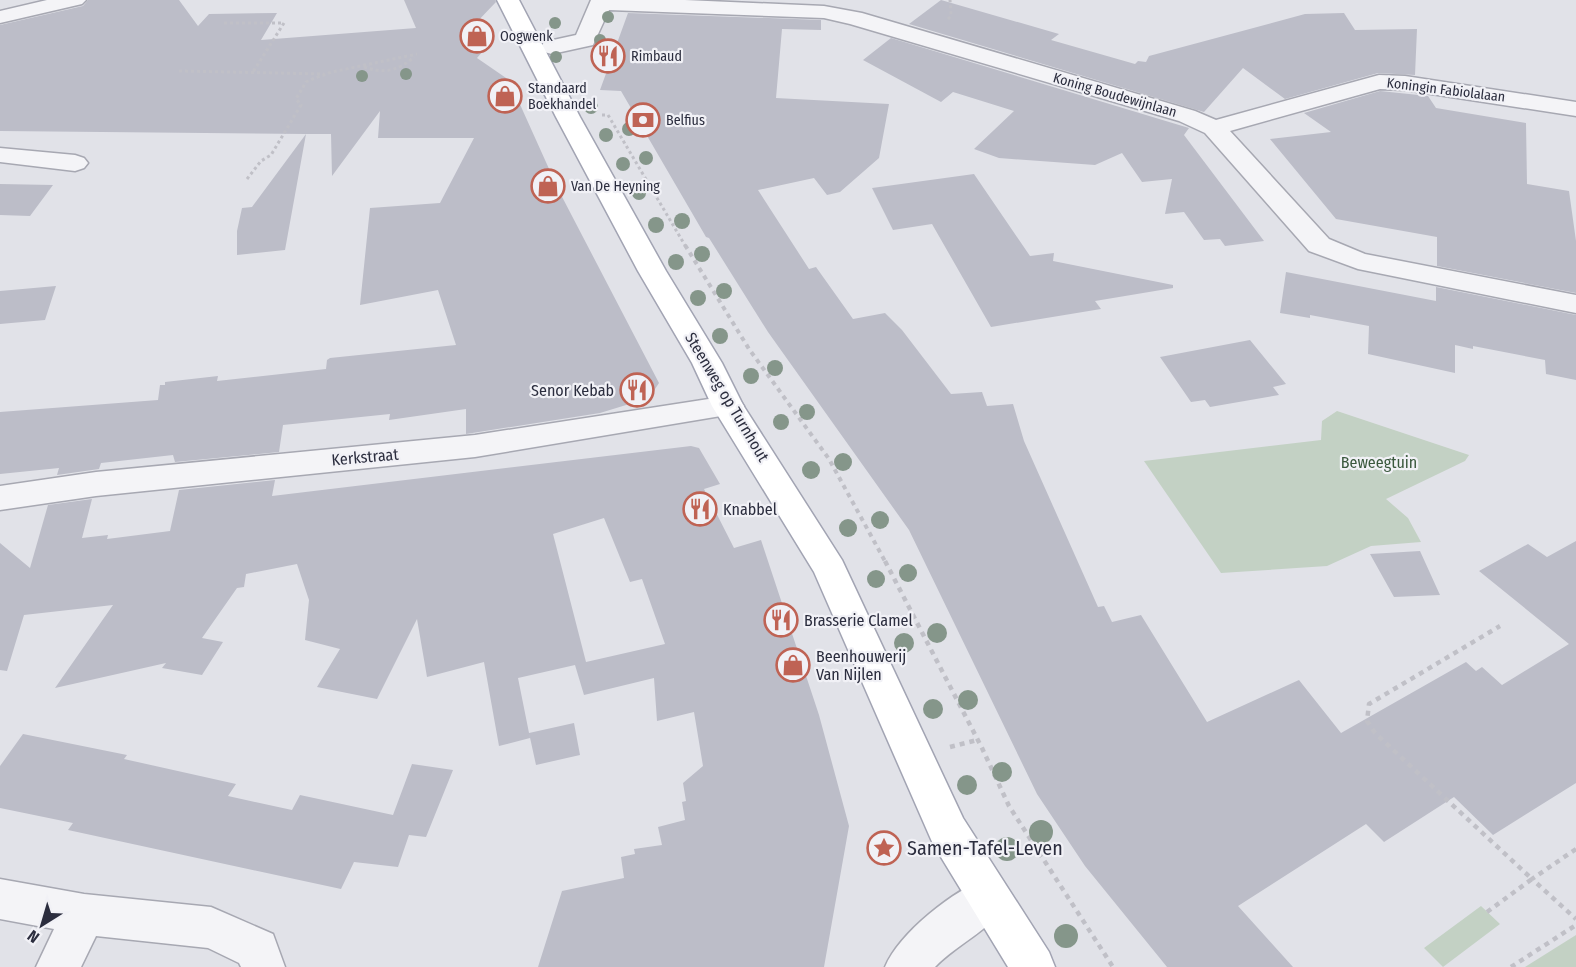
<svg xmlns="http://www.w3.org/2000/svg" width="1576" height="967" font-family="'Fira Sans Condensed',sans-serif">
<rect width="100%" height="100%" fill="#e1e2e8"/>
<path fill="#c3d1c4" d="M 1337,411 L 1469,455 L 1465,461 L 1386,499 L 1408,518 L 1421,542 L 1371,546 L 1327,566 L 1221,573 L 1144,461 L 1321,440 L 1322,421 Z
M 1481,906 L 1500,924 L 1443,967 L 1424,948 Z
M 1576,935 L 1576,967 L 1525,967 Z"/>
<path fill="#bcbdc8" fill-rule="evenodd" d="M 88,0 L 179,0 L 198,26 L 209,14 L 277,13 L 261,40 L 416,28 L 404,0 L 495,0 L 496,2 L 474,25 L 483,31 L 478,36 L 489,44 L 477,58 L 509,80 L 559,191 L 659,383 L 649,398 L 600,413 L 466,434 L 466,409 L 389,420 L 390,414 L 283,425 L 279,452 L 175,462 L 173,455 L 101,463 L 99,469 L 57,475 L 59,468 L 0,474 L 0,412 L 158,400 L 160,385 L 165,385 L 165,382 L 218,376 L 217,381 L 326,369 L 327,360 L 330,358 L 456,345 L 438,290 L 360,305 L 370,208 L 440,203 L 474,138 L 378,138 L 380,111 L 332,176 L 331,134 L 306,134 L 285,250 L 237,255 L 237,231 L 242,208 L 252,207 L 306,134 L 0,131 L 0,25 L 83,6 Z
M 941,0 L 1059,34 L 1051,40 L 1135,64 L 1138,61 L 1146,62 L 1149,56 L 1305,14 L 1344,13 L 1355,30 L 1417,29 L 1415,75 L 1378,73 L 1285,99 L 1243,68 L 1204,112 L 909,24 Z
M 628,13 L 821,20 L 821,30 L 782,29 L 776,98 L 889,104 L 879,158 L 840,192 L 827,195 L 814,178 L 758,190 L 809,269 L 816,267 L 853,319 L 885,313 L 902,330 L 951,394 L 982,392 L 987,406 L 1013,404 L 1024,441 L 1098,607 L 1104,606 L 1112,622 L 1141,615 L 1207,722 L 1299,680 L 1341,733 L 1466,662 L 1476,671 L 1482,667 L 1502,685 L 1569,644 L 1479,571 L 1528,544 L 1547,557 L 1576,541 L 1576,783 L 1493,835 L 1454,797 L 1384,842 L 1366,824 L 1238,906 L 1293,967 L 1167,967 L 1085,866 L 1037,794 L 909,530 L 768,332 L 709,238 L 706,237 L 621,91 L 600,90 Z
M 891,38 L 1189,128 L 1184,135 L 1264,241 L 1225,246 L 1220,239 L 1204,240 L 1184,212 L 1165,214 L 1172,179 L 1142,182 L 1122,153 L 1095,165 L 999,158 L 974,149 L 1014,111 L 953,92 L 941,102 L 863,60 Z
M 1380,91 L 1428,96 L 1436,108 L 1526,123 L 1527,184 L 1569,191 L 1576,241 L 1576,293 L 1437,266 L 1437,237 L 1336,219 L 1270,139 L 1331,132 L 1304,113 Z
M 974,174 L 1030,256 L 1054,253 L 1053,261 L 1173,285 L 1173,288 L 1095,301 L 1101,309 L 991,327 L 932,224 L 893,230 L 872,188 Z
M 0,184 L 53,185 L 30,216 L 0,215 Z
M 1286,272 L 1436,301 L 1436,287 L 1576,315 L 1576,380 L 1546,374 L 1545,360 L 1473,346 L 1473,349 L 1455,345 L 1455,373 L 1368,354 L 1369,326 L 1310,315 L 1310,318 L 1280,313 Z
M 56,286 L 45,320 L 0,324 L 0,291 Z
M 1250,340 L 1286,384 L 1273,387 L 1279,395 L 1210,407 L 1205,400 L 1191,402 L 1160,357 Z
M 691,446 L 699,448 L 720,484 L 704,489 L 734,548 L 761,540 L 819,715 L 849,826 L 824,967 L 538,967 L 562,891 L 624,878 L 621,857 L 635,854 L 634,849 L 662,845 L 658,827 L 685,820 L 682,802 L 686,801 L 683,783 L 703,766 L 694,712 L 657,721 L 654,678 L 584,695 L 575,665 L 518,678 L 530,738 L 499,746 L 484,662 L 427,677 L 417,619 L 377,699 L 317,687 L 340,649 L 305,640 L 309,600 L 297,564 L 246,574 L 244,587 L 237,588 L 202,638 L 223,642 L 202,675 L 162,668 L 166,663 L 55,688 L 113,605 L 24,615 L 7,671 L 0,670 L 0,543 L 30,568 L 48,505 L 92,499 L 82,538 L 108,535 L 107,539 L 170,531 L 179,490 L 275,480 L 272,496 ZM 604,518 L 630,582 L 642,579 L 665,644 L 586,662 L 553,534 Z
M 1420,551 L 1440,595 L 1394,597 L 1370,554 Z
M 574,723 L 580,755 L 536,765 L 529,733 Z
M 23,734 L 127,755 L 124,759 L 236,784 L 228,796 L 292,810 L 300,795 L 393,815 L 412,764 L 453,770 L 426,837 L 409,835 L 398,867 L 354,862 L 341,889 L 68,830 L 73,823 L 0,808 L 0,766 Z"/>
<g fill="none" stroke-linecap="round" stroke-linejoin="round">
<defs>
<path id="minor" d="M 591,0 L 685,0 L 824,6 L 862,13 L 1195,111 L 1216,120 L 1379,75 L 1405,76 L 1576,102 L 1576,116 L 1405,90 L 1380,89 L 1230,131 L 1329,239 L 1365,254 L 1576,295 L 1576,313 L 1358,269 L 1309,251 L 1205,133 L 1179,121 L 850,24 L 824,18 L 609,10 L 593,45 L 552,54 L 544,52 L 541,47 L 544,42 L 576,35 Z
M 0,148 L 75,155 L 84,158 L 88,163 L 84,168 L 75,171 L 0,162 Z
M 728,396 L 739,399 L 744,406 L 739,413 L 475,457 L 96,496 L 0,510 L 0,486 L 96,472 L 475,435 Z
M 0,879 L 84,894 L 211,907 L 273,934 L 285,967 L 241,967 L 239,963 L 208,948 L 96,936 L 81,967 L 36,967 L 54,929 L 0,919 Z"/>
<path id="tertiary" d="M 47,0 L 86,0 L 82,4 L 0,23 L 0,11 Z
M 989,877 L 1004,883 L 1011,897 C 998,926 958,943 935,967 L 885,967 C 900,932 954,890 989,877 Z"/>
<path id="primary" d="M 497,0 L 519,0 L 580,117 L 666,271 L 722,363 L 743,405 L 842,560 L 963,818 L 1049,952 L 1055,967 L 1008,967 L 933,844 L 814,572 L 712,406 L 692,363 L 638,271 L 556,117 Z"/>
</defs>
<use href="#minor" stroke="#a7a8b2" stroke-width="3"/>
<use href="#tertiary" stroke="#a7a8b2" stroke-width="3"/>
<use href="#primary" stroke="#a2a4b3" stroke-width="3"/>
<path stroke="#c0c0c7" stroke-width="3" stroke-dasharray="3 3" stroke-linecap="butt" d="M 948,19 L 951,16 L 950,0
M 224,23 L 284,23 L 253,72
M 364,67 C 384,74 398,71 414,57
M 179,71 L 324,74
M 602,115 L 608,115 L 686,247
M 247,179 L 261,161 L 271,155 L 301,105 L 296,99 L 306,82 L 315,78 L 332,72 L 417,54"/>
<path stroke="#c0c0c7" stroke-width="4" stroke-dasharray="4.5 4.5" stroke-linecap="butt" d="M 685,245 L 749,349 L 829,459 L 886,563"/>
<path stroke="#c0c0c7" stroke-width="4.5" stroke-dasharray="5 5" stroke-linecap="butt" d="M 885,561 L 982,748 L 1009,806 L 1113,967
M 950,747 L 977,740
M 1576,849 L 1532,879 L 1576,919
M 1487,912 L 1532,879 L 1375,733 L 1367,721 L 1369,704 L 1500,626
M 1511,967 L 1576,925"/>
<use href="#minor" fill="#f4f4f7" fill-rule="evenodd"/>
<use href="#tertiary" fill="#f4f4f7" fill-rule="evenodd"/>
<use href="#primary" fill="#fff" fill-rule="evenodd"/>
</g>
<g fill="#85968a">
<circle cx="608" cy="17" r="6"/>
<circle cx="555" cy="23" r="6"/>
<circle cx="600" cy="40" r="6"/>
<circle cx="556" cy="57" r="6"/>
<circle cx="406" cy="74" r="6"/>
<circle cx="362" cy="76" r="6"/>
<circle cx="591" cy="107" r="7"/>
<circle cx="629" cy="129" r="7"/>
<circle cx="606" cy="135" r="7"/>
<circle cx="646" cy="158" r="7"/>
<circle cx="623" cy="164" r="7"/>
<circle cx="639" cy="193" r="7"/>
<circle cx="682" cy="221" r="8"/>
<circle cx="656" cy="225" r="8"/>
<circle cx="702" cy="254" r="8"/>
<circle cx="676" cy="262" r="8"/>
<circle cx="724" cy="291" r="8"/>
<circle cx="698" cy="298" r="8"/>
<circle cx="720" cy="336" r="8"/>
<circle cx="775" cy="368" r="8"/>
<circle cx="751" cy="376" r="8"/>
<circle cx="807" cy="412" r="8"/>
<circle cx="781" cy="422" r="8"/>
<circle cx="843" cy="462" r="9"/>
<circle cx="811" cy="470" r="9"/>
<circle cx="880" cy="520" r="9"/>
<circle cx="848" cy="528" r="9"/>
<circle cx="908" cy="573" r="9"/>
<circle cx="876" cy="579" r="9"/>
<circle cx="937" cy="633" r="10"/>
<circle cx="904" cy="643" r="10"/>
<circle cx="968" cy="700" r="10"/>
<circle cx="933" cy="709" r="10"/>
<circle cx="1002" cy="772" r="10"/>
<circle cx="967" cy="785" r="10"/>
<circle cx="1041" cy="832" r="12"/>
<circle cx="1007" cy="849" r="12"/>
<circle cx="1066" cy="936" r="12"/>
</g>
<defs>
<symbol id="shop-ring" viewBox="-11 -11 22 22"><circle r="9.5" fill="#f1f1f6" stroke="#bf6354" stroke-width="1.5"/><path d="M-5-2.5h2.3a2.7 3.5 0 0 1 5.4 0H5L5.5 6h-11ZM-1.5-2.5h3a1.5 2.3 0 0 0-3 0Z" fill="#bf6354"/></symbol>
<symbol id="restaurant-ring" viewBox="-11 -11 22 22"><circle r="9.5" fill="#f1f1f6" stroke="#bf6354" stroke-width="1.5"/><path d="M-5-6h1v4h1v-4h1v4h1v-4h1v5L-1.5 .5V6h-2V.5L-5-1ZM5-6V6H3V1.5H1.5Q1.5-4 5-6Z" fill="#bf6354"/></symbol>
<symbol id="bank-ring" viewBox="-11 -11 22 22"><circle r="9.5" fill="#f1f1f6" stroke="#bf6354" stroke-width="1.5"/><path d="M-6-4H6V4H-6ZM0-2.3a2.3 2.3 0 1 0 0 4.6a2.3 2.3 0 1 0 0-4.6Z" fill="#bf6354"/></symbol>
<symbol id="sight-ring" viewBox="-11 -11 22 22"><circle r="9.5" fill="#f1f1f6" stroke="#bf6354" stroke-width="1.5"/><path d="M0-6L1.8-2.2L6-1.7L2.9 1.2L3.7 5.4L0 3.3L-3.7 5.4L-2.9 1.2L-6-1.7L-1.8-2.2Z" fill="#bf6354"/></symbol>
</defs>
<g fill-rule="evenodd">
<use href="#shop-ring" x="458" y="17" width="38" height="38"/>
<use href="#restaurant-ring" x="589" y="37" width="38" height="38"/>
<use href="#shop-ring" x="486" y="77" width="38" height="38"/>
<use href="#bank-ring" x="624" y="101" width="38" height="38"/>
<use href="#shop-ring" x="529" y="167" width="38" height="38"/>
<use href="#restaurant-ring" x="618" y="371" width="38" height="38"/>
<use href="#restaurant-ring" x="681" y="490" width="38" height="38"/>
<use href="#restaurant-ring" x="762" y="601" width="38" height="38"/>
<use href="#shop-ring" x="774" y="646" width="38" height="38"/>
<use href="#sight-ring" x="865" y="829" width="38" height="38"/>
</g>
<g text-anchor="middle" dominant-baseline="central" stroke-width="4.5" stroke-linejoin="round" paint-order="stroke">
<g font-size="14" fill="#2b2d3e" stroke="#f1f1f6" text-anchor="start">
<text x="500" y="36">Oogwenk</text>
<text x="631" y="56">Rimbaud</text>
<text x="528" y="88">Standaard<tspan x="528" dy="16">Boekhandel</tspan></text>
<text x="666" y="120">Belfius</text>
<text x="571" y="186">Van De Heyning</text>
</g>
<g font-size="14" fill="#2b2d3e" stroke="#f1f1f6">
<text transform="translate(1446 90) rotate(7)">Koningin Fabiolalaan</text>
<text transform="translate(1115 95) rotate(16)">Koning Boudewijnlaan</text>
</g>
<g font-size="16" fill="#2b2d3e" stroke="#f1f1f6" text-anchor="start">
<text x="614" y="390" text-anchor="end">Senor Kebab</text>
<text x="723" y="509">Knabbel</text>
<text x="804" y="620">Brasserie Clamel</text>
<text x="816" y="656">Beenhouwerij<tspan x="816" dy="18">Van Nijlen</tspan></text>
</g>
<g font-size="16" fill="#2b2d3e" stroke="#f1f1f6">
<text transform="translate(727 397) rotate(59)">Steenweg op Turnhout</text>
<text transform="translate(365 457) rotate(-5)">Kerkstraat</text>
</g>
<g font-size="16" fill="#3a583d" stroke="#f1f1f6">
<text x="1379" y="462">Beweegtuin</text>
</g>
<g font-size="20" fill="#2b2d3e" stroke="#f1f1f6" text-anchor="start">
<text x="907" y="848">Samen-Tafel-Leven</text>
</g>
</g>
<g transform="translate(42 925) rotate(217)" stroke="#f1f1f6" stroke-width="4.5" paint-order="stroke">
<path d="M0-4.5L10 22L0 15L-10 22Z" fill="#2b2d3e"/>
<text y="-9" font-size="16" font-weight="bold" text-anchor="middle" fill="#2b2d3e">N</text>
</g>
</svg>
